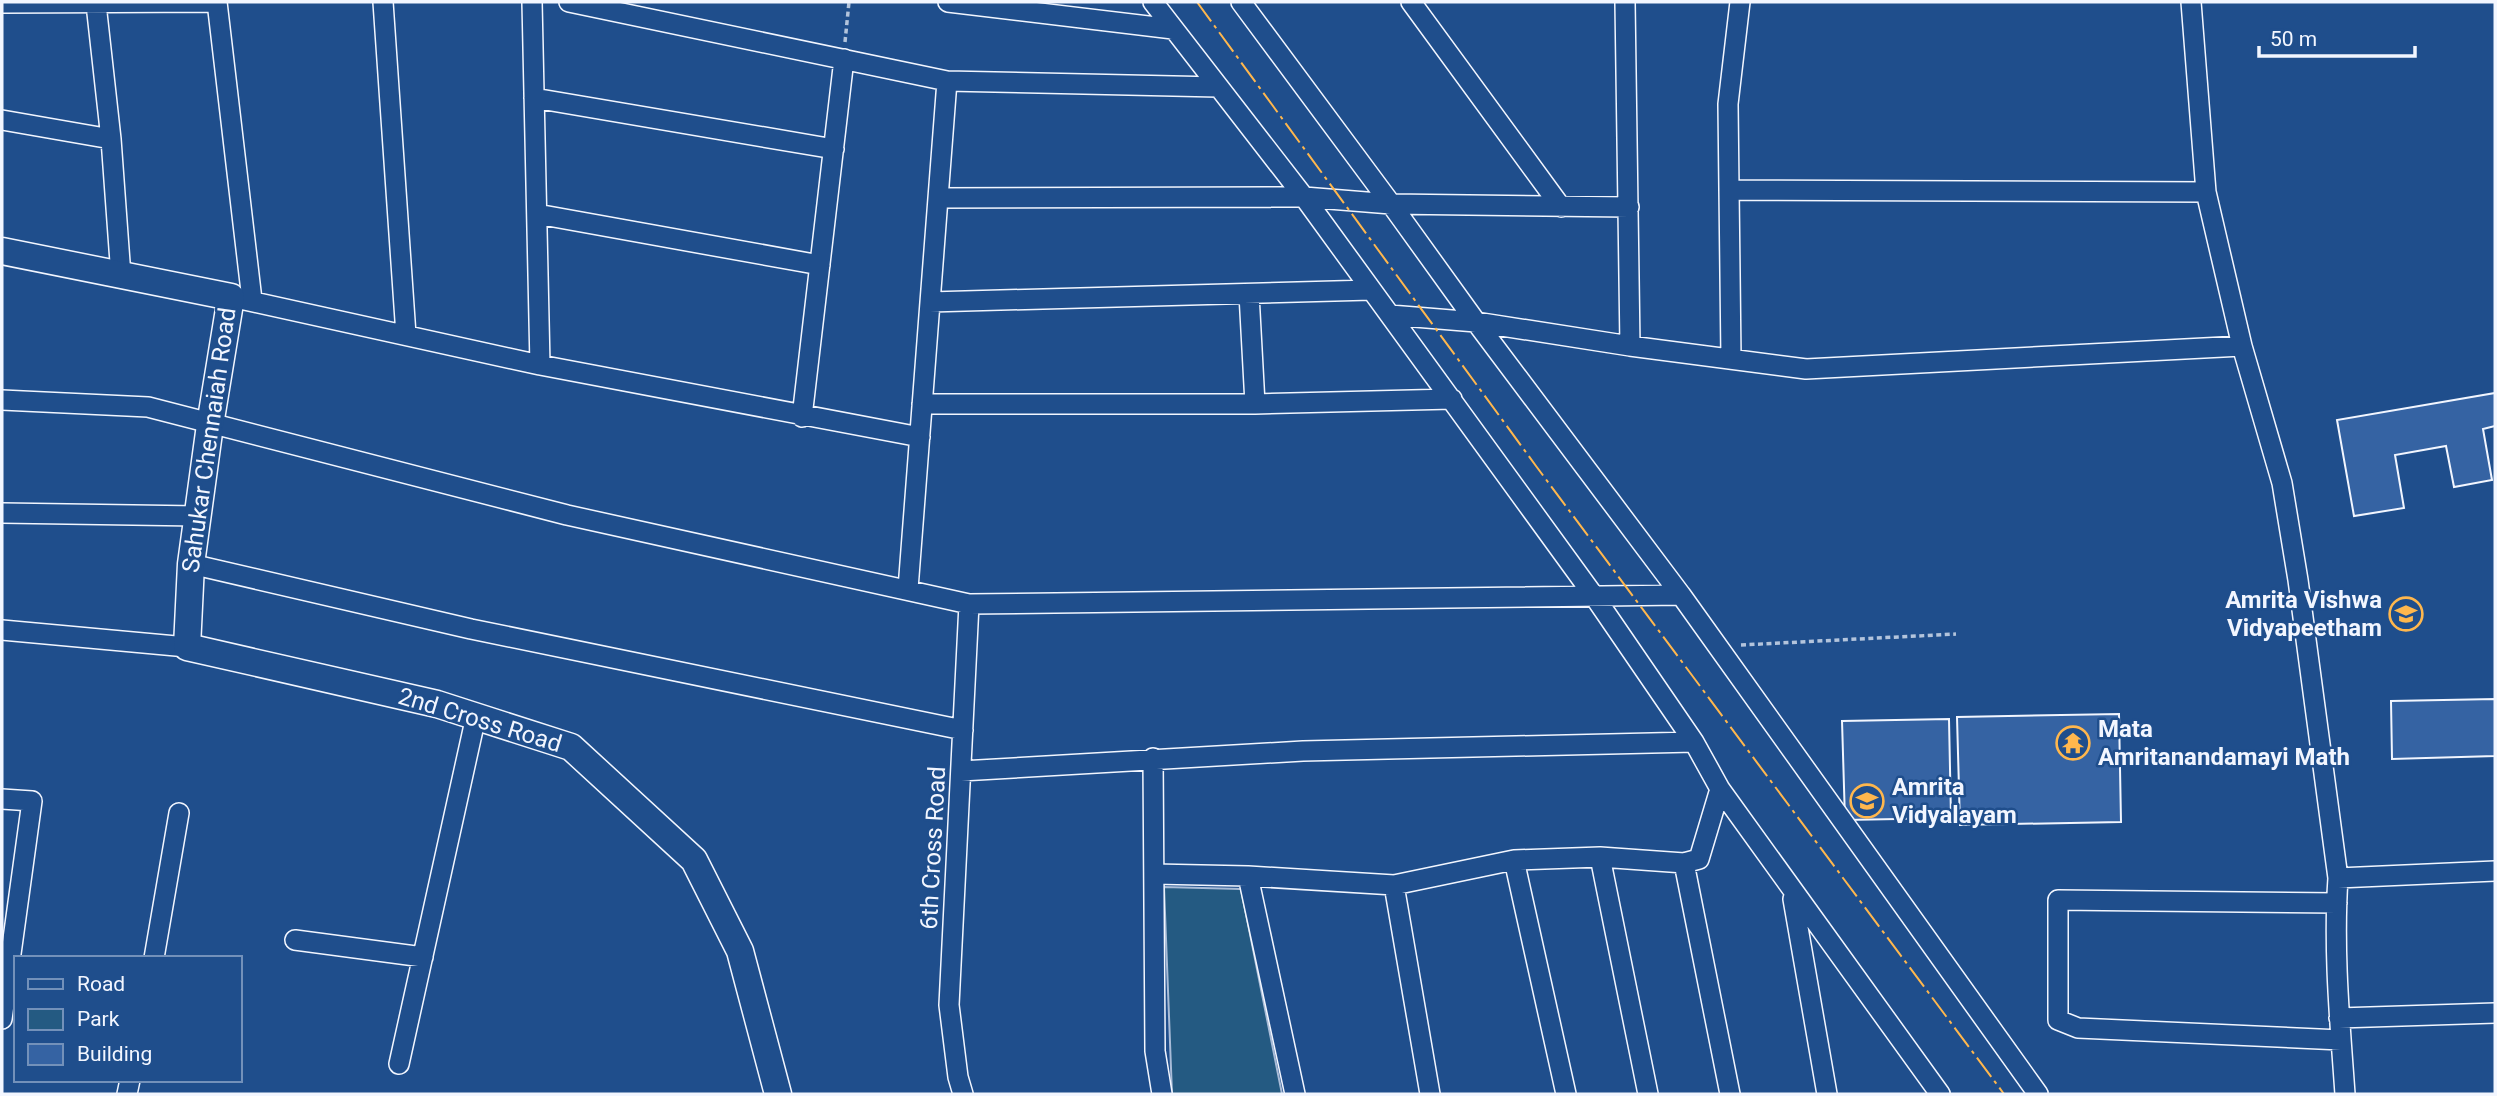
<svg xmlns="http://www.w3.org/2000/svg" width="2497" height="1096" font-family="Roboto,sans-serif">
<rect width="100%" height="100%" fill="#1f4e8c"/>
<path fill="#245a82" stroke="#a8bbd7" stroke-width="2" d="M 1164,887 L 1241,889 L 1282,1094 L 1172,1094 Z"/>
<path fill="#3563a3" stroke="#f2f6ff" stroke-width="2" d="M 2495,393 L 2495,426 L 2483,429 L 2492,480 L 2454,487 L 2446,446 L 2395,455 L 2404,508 L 2354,516 L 2337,420 Z
M 2495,699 L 2495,756 L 2392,759 L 2391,701 Z
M 2119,714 L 2121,822 L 1960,825 L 1957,717 Z
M 1949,719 L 1951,818 L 1845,820 L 1842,721 Z"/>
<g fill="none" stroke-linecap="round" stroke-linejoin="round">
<defs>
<path id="street" d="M 217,2 L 252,300
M 383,2 L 406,335
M 532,2 L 540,365
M 569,2 L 947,81 L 1218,87
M 948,2 L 1173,29
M 1153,2 L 1304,197 L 1594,596 L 1694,742 L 1720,789 L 1940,1094
M 1241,2 L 1391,204 L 1476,322 L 1681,595 L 2038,1094
M 1411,2 L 1561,207
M 1625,2 L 1630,346
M 2191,2 L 2206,192 L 2242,346
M 2,3 L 217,2
M 96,4 L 111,139 L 121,276
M 534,98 L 834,149
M 2,120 L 111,139
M 1729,190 L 2206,192
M 938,198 L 1304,197 L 1391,204 L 1629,207
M 537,214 L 820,265
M 1249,294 L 1255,404
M 231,297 L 540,365 L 920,437
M 930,302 L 1371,290
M 1390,315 L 1476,322 L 1630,346 L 1806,369 L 2242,346 L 2282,483 L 2298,580 L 2338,878 C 2333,950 2340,1023 2345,1094
M 1731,359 L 1728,104 L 1740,2
M 2,400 L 148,407 L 567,515 L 969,604 L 1681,595
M 922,404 L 1255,404 L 1452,399
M 802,417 L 844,59
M 2,513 L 198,516
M 191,564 L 471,629 L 963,730
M 908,589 L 947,81
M 2,630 L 187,647
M 1153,758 L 1155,1051 L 1162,1094
M 961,771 L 1303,751 L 1694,742
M 2,799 L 32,801 L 2,1019
M 1600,857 L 1648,1094
M 1514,860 L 1566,1094
M 1684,863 L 1730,1094
M 1154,874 L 1248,876 L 1394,885 L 1514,860 L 1600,857 L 1684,863 L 1699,859 L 1720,789
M 1248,876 L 1295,1094
M 2338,878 L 2495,871
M 1394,885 L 1430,1094
M 1793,899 L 1827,1094
M 2337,903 L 2058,900 L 2058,1020 L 2078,1028 L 2341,1040
M 295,940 L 423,957
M 154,958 L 179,813
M 2339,1018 L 2495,1013
M 399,1064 L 476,716
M 127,1094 L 130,1080
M 963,1094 L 958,1077 L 949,1005 L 969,604"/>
<path id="secondary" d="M 2,251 L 231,297 L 210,425 L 191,564 L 187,647 L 437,704 L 571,747 L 694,860 L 740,951 L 778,1094"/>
</defs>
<use href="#street" stroke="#f2f6ff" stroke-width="22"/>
<use href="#secondary" stroke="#f2f6ff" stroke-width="29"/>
<path stroke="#b3c4dc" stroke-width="3.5" stroke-dasharray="5 3.5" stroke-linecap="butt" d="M 845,42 L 849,2
M 1741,645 L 1956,634"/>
<use href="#street" stroke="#1f4e8c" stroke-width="19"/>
<use href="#secondary" stroke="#1f4e8c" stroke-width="26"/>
<path stroke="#ffb74d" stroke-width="2" stroke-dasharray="24 5 3.5 5" stroke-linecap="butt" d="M 1197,2 L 1536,466 L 2004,1094"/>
</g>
<defs>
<symbol id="university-ring" viewBox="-11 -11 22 22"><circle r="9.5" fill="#1f4e8c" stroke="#ffb74d" stroke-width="1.5"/><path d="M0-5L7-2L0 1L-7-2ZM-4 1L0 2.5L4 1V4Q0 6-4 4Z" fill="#ffb74d"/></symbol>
<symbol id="temple-ring" viewBox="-11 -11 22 22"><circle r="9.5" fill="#1f4e8c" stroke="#ffb74d" stroke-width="1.5"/><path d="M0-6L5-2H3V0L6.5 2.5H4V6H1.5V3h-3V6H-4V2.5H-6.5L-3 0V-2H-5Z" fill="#ffb74d"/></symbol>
<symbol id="school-ring" viewBox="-11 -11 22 22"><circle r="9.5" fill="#1f4e8c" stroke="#ffb74d" stroke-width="1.5"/><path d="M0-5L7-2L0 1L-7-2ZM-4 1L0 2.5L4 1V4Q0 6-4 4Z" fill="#ffb74d"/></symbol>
</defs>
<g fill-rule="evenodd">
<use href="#university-ring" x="2387" y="595" width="38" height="38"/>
<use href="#temple-ring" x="2054" y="724" width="38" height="38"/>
<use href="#school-ring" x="1848" y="782" width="38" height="38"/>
</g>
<g text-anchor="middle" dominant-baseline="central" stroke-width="5" stroke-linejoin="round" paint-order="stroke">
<g font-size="24" fill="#f2f6ff" stroke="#1f4e8c">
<text transform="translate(209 440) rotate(-82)">Sahukar Chennaiah Road</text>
<text transform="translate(480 720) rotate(17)">2nd Cross Road</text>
<text transform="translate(933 848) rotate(-87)">6th Cross Road</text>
</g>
<g font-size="24" font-weight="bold" fill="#f2f6ff" stroke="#1f4e8c" text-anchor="start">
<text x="2382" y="600" text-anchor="end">Amrita Vishwa<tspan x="2382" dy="28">Vidyapeetham</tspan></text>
<text x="2098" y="729">Mata<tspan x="2098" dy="28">Amritanandamayi Math</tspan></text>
<text x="1892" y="787">Amrita<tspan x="1892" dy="28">Vidyalayam</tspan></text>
</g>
</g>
<rect width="2497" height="1096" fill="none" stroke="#f2f6ff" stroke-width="7"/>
<rect x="14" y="956" width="228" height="126" fill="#1f4e8c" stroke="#7391ba" stroke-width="2"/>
<rect x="28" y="979" width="35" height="10" fill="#1f4e8c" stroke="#7391ba" stroke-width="2"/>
<text x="77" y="991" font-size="21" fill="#f2f6ff">Road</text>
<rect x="28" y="1009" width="35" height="21" fill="#245a82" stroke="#7391ba" stroke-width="2"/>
<text x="77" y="1026" font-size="21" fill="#f2f6ff">Park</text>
<rect x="28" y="1044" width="35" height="21" fill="#3563a3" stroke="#7391ba" stroke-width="2"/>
<text x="77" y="1061" font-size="21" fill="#f2f6ff">Building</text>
<path d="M2259 46v10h156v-10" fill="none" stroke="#f2f6ff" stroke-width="3.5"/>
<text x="2270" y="46" font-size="21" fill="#f2f6ff" stroke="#1f4e8c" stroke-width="5" paint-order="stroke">50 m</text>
</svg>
